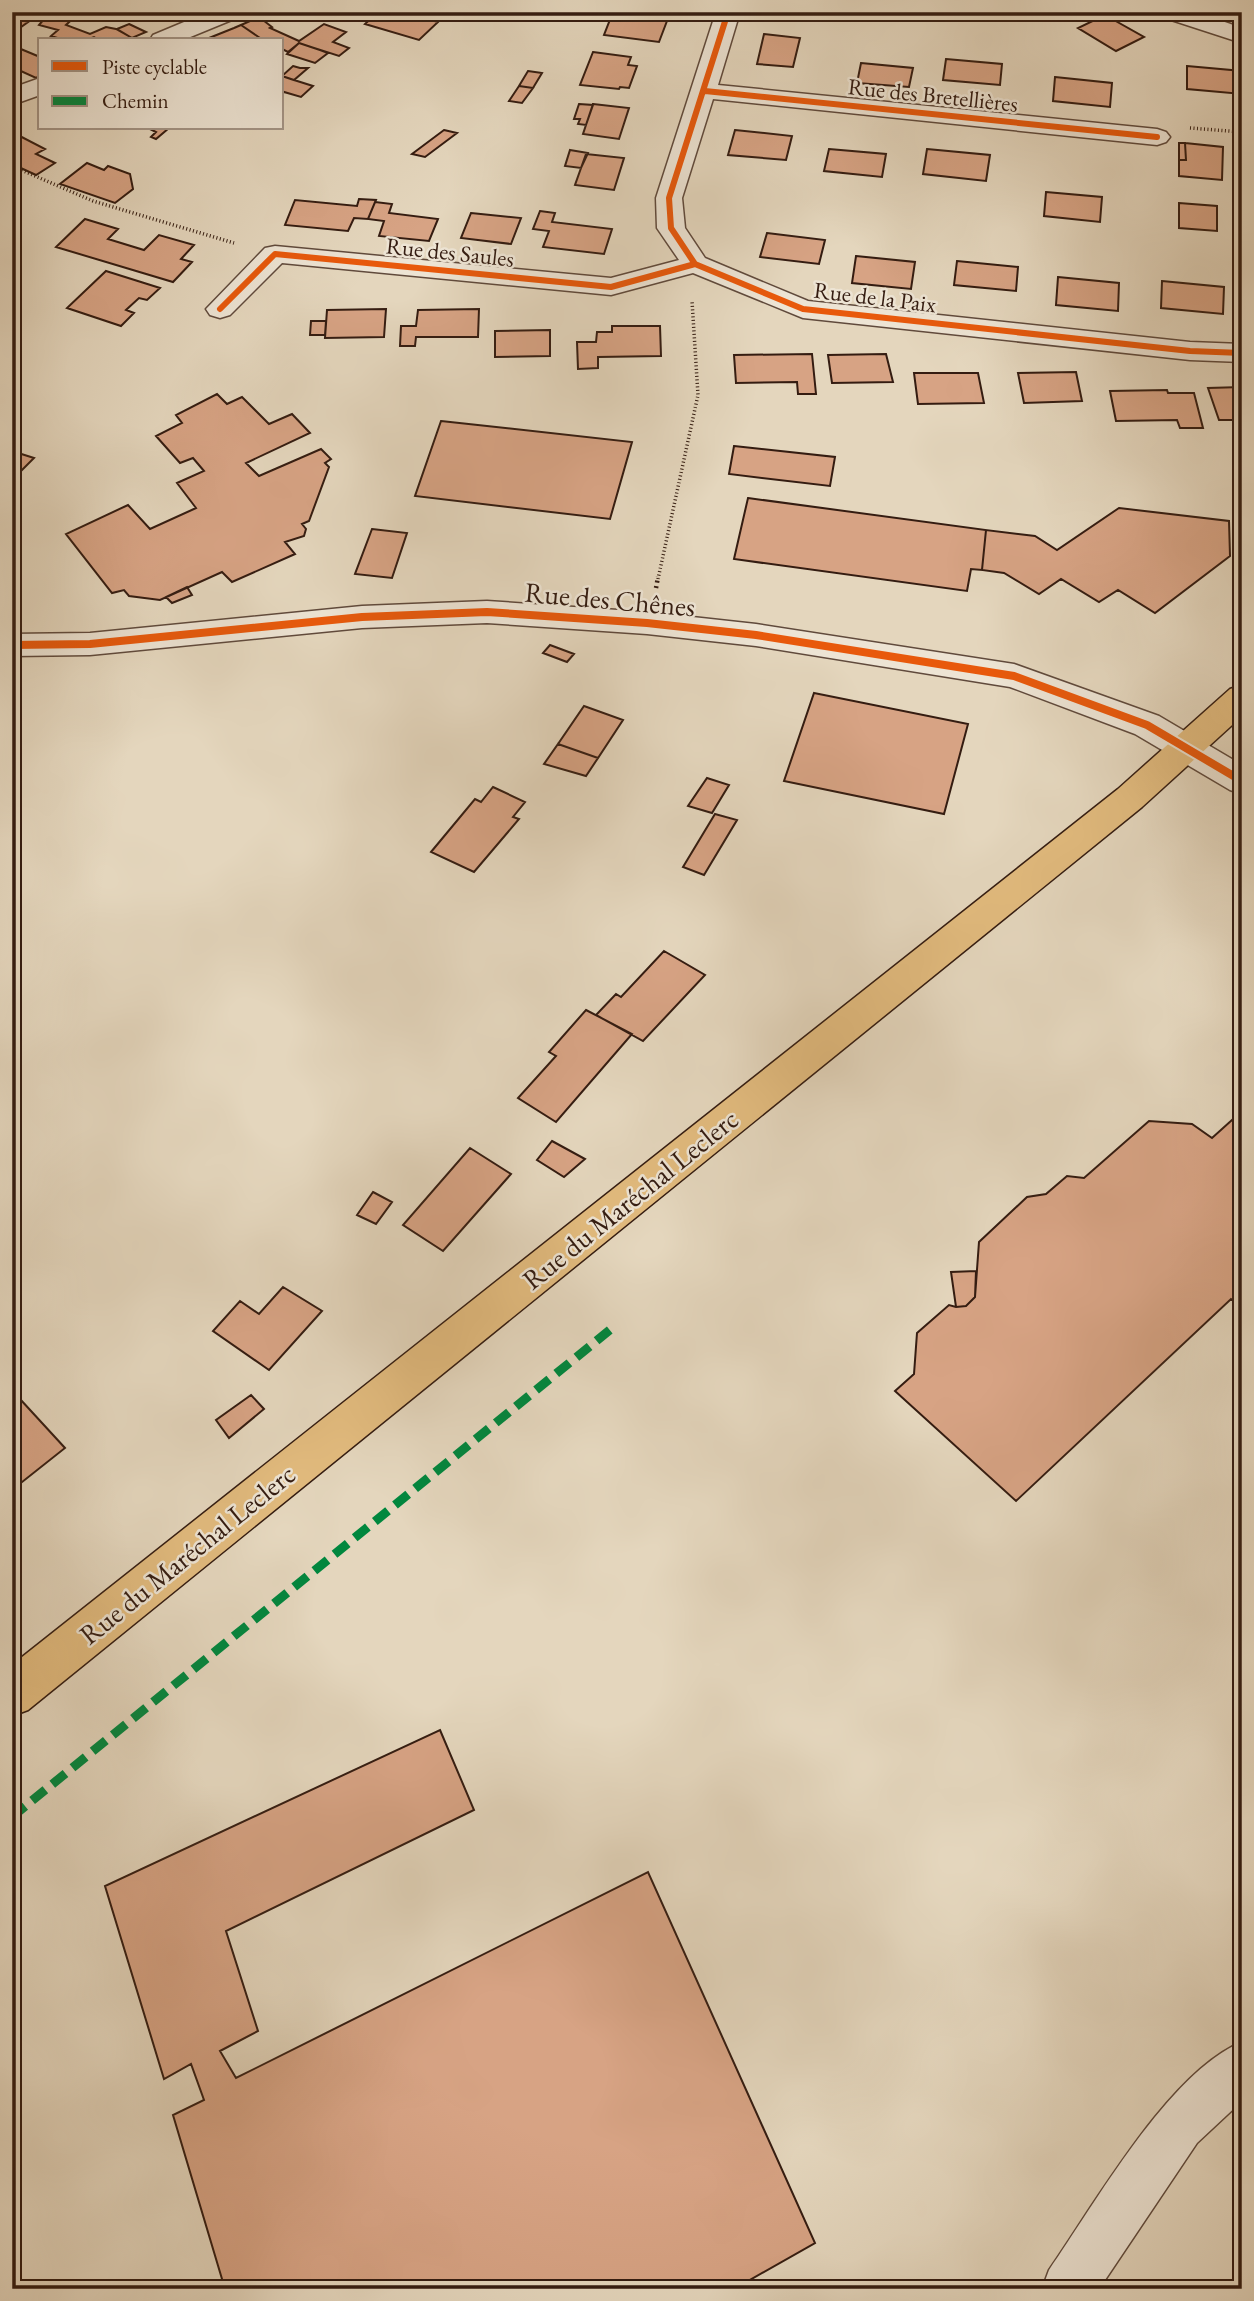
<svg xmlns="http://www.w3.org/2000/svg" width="1254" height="2301" font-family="'EB Garamond',serif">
<rect width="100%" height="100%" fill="#e4d6bd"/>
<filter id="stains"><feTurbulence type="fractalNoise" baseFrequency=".00286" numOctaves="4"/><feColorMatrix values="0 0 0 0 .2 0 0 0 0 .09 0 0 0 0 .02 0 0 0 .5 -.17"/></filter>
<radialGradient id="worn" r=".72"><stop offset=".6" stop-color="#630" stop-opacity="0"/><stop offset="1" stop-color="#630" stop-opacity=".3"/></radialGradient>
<path fill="#d7a384" stroke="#341c11" stroke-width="2" d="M 50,12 L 80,12 L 66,25 L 90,34 L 106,27 L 116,29 L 132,38 L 126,40 L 99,40 L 94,37 L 86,40 L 64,40 L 51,36 L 58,30 L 39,25 Z
M 303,12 L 329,12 L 313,21 L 298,16 Z
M 378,12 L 404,12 L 438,22 L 419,40 L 365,24 Z
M 613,12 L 663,12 L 670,13 L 659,42 L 604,35 Z
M 1105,15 L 1144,37 L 1116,51 L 1078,28 Z
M 12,17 L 28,22 L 17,30 L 12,29 Z
M 259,17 L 272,27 L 270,28 L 299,41 L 324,24 L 346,32 L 333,42 L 349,48 L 339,56 L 299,43 L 288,52 L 282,49 L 282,40 L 263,40 L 241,25 Z
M 129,24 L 146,32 L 132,38 L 117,29 Z
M 241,25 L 263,40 L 209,38 L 234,28 Z
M 764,34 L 800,38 L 793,67 L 757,64 Z
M 299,43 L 320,50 L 328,53 L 315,63 L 287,54 Z
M 16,47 L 40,57 L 40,76 L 36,78 L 12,67 L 12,49 Z
M 593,52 L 631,57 L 628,65 L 637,66 L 629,88 L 620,87 L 619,89 L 580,85 Z
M 946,59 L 1002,64 L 1000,85 L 943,80 Z
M 861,63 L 913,68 L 909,87 L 857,83 Z
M 293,66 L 300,68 L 308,68 L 294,80 L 282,76 Z
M 1187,66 L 1242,71 L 1242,94 L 1187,89 Z
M 528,71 L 542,73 L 533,88 L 519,86 Z
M 282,76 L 294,80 L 313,86 L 301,97 L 284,92 L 282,94 Z
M 1055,77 L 1112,83 L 1110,107 L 1053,101 Z
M 519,86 L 533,88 L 522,103 L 509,101 Z
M 579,104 L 593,105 L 586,125 L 578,124 L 580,119 L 574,119 Z
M 593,104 L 629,108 L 619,139 L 583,134 Z
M 148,128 L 169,128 L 156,139 L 151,137 L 156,132 Z
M 444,130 L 457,133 L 425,157 L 412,154 Z
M 735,130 L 792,136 L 786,160 L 728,155 Z
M 12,132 L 45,149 L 36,154 L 55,163 L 36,175 L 12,164 Z
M 1179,143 L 1185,143 L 1186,160 L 1179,160 Z
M 1185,143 L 1223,147 L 1222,180 L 1179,176 L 1179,160 L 1186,160 Z
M 829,149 L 886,154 L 882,177 L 824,171 Z
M 927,149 L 990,155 L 986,181 L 923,174 Z
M 570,150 L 588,153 L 581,168 L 565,166 Z
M 586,154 L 624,158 L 614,190 L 575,185 Z
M 87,163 L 104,170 L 108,166 L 130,174 L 133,189 L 115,203 L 60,184 Z
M 1046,192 L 1102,197 L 1100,222 L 1044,216 Z
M 359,199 L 376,200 L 368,219 L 354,218 L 348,231 L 285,225 L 295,200 L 357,206 Z
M 375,202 L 392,204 L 389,213 L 438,219 L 429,241 L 379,236 L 384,221 L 368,219 Z
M 1179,203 L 1217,206 L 1217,231 L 1179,228 Z
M 540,211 L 555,213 L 552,222 L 612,229 L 604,254 L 543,247 L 549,231 L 533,229 Z
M 471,213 L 521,218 L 511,244 L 461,238 Z
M 85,219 L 118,229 L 108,239 L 144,250 L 159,235 L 194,245 L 181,259 L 192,262 L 173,282 L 56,247 Z
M 767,233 L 825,240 L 819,264 L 760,257 Z
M 856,256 L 915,262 L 911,289 L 852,283 Z
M 957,261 L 1018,267 L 1016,291 L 954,285 Z
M 106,271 L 160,288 L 147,300 L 139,298 L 126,310 L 134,313 L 121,326 L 67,308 Z
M 1058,277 L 1119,283 L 1118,311 L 1056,305 Z
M 1162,281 L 1224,287 L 1223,314 L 1161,308 Z
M 386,309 L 384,337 L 325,338 L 327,310 Z
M 479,309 L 478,337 L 416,337 L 415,346 L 400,346 L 401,326 L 416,326 L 418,310 Z
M 311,321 L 326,321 L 325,335 L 310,335 Z
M 612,326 L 660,326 L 661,356 L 598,357 L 598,368 L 578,369 L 577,342 L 596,342 L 597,332 L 612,332 Z
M 550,330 L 550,356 L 495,357 L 495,331 Z
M 812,354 L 816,394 L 798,394 L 797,382 L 736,383 L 734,355 Z
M 886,354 L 893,382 L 832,383 L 828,355 Z
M 1076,372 L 1082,401 L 1024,403 L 1018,373 Z
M 914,373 L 978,373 L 984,403 L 918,404 Z
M 1242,387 L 1242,420 L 1219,420 L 1208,388 Z
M 1167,390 L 1168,393 L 1194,393 L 1203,428 L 1180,428 L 1177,420 L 1116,421 L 1110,391 Z
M 217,394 L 227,404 L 242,397 L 269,424 L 292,414 L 310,433 L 246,463 L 259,476 L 321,449 L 331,459 L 325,463 L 329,467 L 309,521 L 302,524 L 306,529 L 304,536 L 285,542 L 295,554 L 232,582 L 222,572 L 160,600 L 129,596 L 124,590 L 112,593 L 66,534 L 128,505 L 150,529 L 196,508 L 177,483 L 204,471 L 193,458 L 180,463 L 156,436 L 182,423 L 176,415 Z
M 441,421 L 632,442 L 610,519 L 415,496 Z
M 734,446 L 835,457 L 830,486 L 729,474 Z
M 12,451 L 34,458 L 12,480 Z
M 748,498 L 986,530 L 982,570 L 971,569 L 967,591 L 734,559 Z
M 1119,508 L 1229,521 L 1230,556 L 1155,613 L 1118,590 L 1099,602 L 1061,579 L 1039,594 L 1004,573 L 982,570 L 986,530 L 1035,536 L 1057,550 Z
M 372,529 L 407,533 L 392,578 L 355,574 Z
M 187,587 L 192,595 L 172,603 L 166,597 Z
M 550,645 L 574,654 L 567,662 L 543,653 Z
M 814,693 L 968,724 L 944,814 L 784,781 Z
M 584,706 L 623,720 L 598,758 L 558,744 Z
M 558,744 L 598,758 L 586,776 L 544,764 Z
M 707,778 L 729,785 L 712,813 L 688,806 Z
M 493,787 L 525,802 L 513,817 L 519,819 L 474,872 L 431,852 L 475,799 L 481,802 Z
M 715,814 L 737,820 L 704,875 L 683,867 Z
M 664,951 L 705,975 L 643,1041 L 596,1015 L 616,994 L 621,997 Z
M 586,1010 L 632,1034 L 556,1122 L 518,1098 L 556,1056 L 549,1052 Z
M 1242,1111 L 1242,1308 L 1231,1299 L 1016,1501 L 895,1391 L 914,1374 L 917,1333 L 949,1305 L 956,1307 L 966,1306 L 975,1297 L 979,1242 L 1027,1197 L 1046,1194 L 1067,1176 L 1084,1178 L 1149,1121 L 1192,1124 L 1212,1138 Z
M 552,1141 L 585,1159 L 564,1177 L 537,1160 Z
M 470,1148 L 511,1174 L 443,1251 L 403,1225 Z
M 373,1192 L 392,1202 L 376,1224 L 357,1215 Z
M 976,1271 L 975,1297 L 966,1306 L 956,1307 L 951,1272 Z
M 283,1287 L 322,1311 L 269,1370 L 213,1331 L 240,1301 L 259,1314 Z
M 251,1395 L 264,1409 L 229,1438 L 216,1420 Z
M 20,1399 L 65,1448 L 12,1490 L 12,1405 Z
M 440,1730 L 474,1810 L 226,1931 L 258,2031 L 220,2051 L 236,2078 L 648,1872 L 815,2243 L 734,2289 L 225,2289 L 173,2115 L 204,2100 L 191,2064 L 164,2079 L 105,1886 Z"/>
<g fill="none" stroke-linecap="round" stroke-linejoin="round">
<defs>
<path id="minor" d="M 208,12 L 242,12 L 239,17 L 183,40 L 150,40 L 153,35 Z
M 716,12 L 740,12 L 718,85 L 1157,129 L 1166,132 L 1170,137 L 1166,142 L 1157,145 L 713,99 L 682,198 L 685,228 L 705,258 L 808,301 L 1190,342 L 1242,344 L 1242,362 L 1190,360 L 803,318 L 693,273 L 611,295 L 282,263 L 230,315 L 220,318 L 210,315 L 206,309 L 265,248 L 275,246 L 611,278 L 679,260 L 657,228 L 656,198 Z
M 1159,12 L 1196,12 L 1242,28 L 1242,43 L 1162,17 Z
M 40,78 L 40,95 L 12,105 L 12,88 Z
M 487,601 L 647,612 L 756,624 L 1014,664 L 1159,716 L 1242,765 L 1242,794 L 1230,790 L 1135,734 L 1010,687 L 756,646 L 647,634 L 487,623 L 362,628 L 90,655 L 12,656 L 12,634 L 90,633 L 362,606 Z
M 1242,2042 L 1242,2101 L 1197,2143 L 1099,2289 L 1042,2289 L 1049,2270 C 1095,2204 1169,2072 1242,2042 Z"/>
<path id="major" d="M 1242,685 L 1242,716 L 1142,807 L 28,1710 L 12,1716 L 12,1665 L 1118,789 L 1230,689 Z"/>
</defs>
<use href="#minor" stroke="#604a3c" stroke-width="3"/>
<use href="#major" stroke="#341c11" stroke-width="3"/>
<path stroke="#341c11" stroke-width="3.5" stroke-dasharray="1 2.5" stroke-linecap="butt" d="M 1190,128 L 1242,132
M 12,166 L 93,201 L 234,243
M 658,579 L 698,395 L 692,301"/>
<path stroke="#341c11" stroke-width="4.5" stroke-dasharray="2 3.5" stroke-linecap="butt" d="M 656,588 L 658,577"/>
<use href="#minor" fill="#ede4d4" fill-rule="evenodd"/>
<use href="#major" fill="#e2bb7e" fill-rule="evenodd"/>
<path stroke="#00873e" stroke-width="9" stroke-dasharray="17 9" stroke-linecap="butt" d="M 12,1817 L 611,1329"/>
<defs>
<path id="cycleway-far1" d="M 728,12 L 669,198 L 671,228 L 695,264 L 803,309 L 1190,351 L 1242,353
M 705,91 L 1157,137
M 220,309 L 275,254 L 611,287 L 695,264"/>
<path id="cycleway" d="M 12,645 L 90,644 L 362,617 L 487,612 L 647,623 L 756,635 L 1014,676 L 1147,725 L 1242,781"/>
</defs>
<use href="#cycleway-far1" stroke="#ede4d4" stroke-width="10"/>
<use href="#cycleway" stroke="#ede4d4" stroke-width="12"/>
<use href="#cycleway-far1" stroke="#e8590c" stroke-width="6"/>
<use href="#cycleway" stroke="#e8590c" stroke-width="8"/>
</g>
<g text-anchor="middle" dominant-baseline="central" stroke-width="5" stroke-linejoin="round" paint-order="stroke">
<g font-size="23" fill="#341c11" stroke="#ede4d4">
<text transform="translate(933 95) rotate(6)">Rue des Bretellières</text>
<text transform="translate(450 252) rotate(6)">Rue des Saules</text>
<text transform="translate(875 297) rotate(7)">Rue de la Paix</text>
</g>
<g font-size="28" fill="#341c11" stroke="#ede4d4">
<text transform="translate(610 599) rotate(5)">Rue des Chênes</text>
<text transform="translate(630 1199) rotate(-39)">Rue du Maréchal Leclerc</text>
<text transform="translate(187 1554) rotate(-39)">Rue du Maréchal Leclerc</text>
</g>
</g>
<rect width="1254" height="2301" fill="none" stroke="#e4d6bd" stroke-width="42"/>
<rect x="14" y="14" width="1226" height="2273" fill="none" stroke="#341c11" stroke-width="3.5"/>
<rect x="21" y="21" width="1212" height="2259" fill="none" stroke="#341c11" stroke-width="2"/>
<rect x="38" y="38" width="245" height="91" fill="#ede4d4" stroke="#a39486" stroke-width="2"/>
<rect x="52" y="61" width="35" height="10" fill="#e8590c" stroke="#a39486" stroke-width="2"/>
<text x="102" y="74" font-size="21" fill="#341c11">Piste cyclable</text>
<rect x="52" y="96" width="35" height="10" fill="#00873e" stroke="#a39486" stroke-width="2"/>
<text x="102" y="108" font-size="21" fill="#341c11">Chemin</text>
<rect width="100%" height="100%" filter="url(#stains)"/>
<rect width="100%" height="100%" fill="url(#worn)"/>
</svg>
